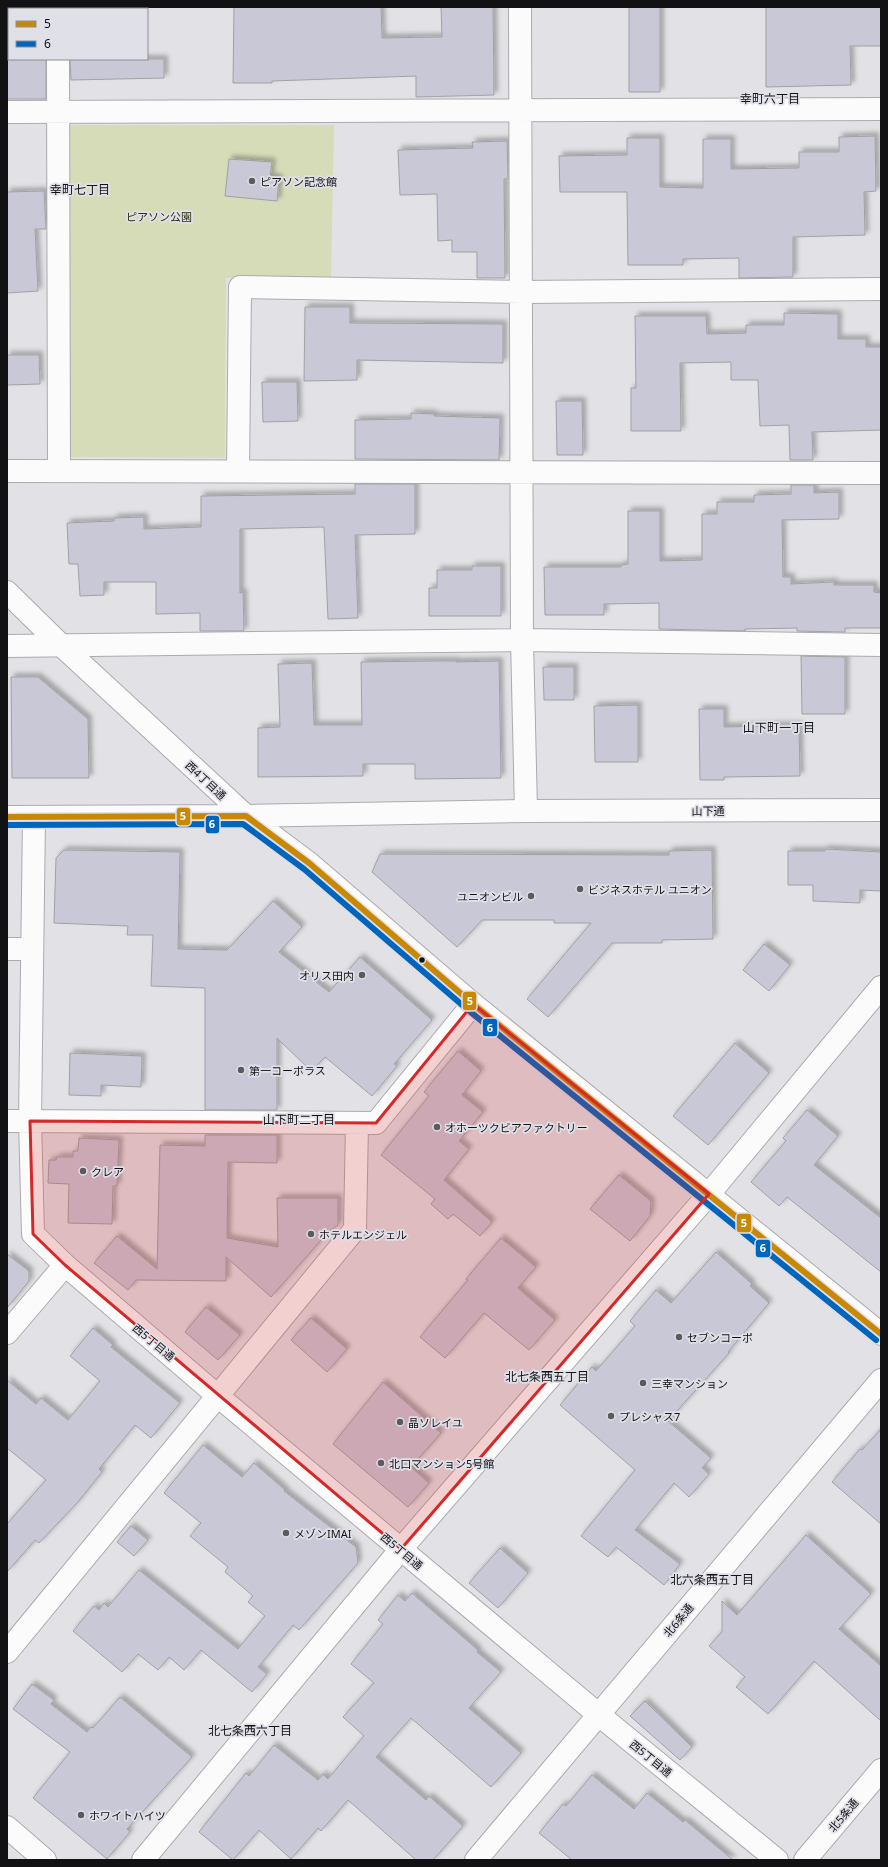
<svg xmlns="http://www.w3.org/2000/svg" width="888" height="1867" font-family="'Noto Sans','Noto Sans JP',sans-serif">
<defs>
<filter id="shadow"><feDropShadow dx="3.5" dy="-3.5" stdDeviation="2" flood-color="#0004"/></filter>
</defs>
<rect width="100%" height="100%" fill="#e2e2e6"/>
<path fill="#d6dbb8" d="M 68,125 L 334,125 L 331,279 L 226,278 L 225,458 L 69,457 Z"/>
<path fill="#c9c8d7" stroke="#a1a1a5" filter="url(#shadow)" d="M 234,7 L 381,7 L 382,38 L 442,37 L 441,7 L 493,7 L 494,95 L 416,97 L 416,76 L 272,81 L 272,83 L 233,83 Z
M 629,7 L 660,7 L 660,92 L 629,92 Z
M 766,7 L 881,7 L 881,46 L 850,46 L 851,85 L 766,87 Z
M 7,59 L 46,59 L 46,99 L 7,99 Z
M 70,59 L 164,59 L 164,78 L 71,80 Z
M 875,136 L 876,191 L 864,192 L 865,235 L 793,237 L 793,277 L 739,278 L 739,258 L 683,259 L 683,265 L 628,265 L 627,192 L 560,192 L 559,156 L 627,155 L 627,138 L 660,138 L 660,187 L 703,188 L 703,139 L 731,139 L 731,169 L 799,168 L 799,152 L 839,152 L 839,137 Z
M 507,141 L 508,179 L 504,179 L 505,278 L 477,278 L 477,252 L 452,252 L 452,240 L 438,241 L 437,194 L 400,195 L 398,150 L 473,148 L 472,142 Z
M 229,159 L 272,162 L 270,177 L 279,178 L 277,201 L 225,196 Z
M 44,191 L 46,229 L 35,229 L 38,291 L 7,293 L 7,192 Z
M 305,307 L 350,307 L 350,323 L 503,324 L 503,363 L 357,360 L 357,380 L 304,381 Z
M 784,313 L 838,314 L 838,339 L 866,339 L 866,347 L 881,347 L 881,430 L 812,432 L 813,460 L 790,460 L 789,425 L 760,426 L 758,380 L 731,380 L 731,362 L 680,363 L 681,431 L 631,431 L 631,388 L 636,388 L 635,316 L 706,316 L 707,334 L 746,333 L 746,325 L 784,325 Z
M 7,355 L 39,355 L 40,384 L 7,385 Z
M 262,382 L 297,382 L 298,421 L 263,422 Z
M 556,401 L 582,401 L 583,455 L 557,455 Z
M 411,413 L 434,414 L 434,416 L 500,418 L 499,460 L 355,459 L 355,420 L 411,419 Z
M 355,484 L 415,484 L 415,534 L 355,535 L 358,618 L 328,619 L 324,527 L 240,529 L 240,593 L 243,592 L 244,631 L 200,631 L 200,613 L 156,614 L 156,582 L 104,582 L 104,595 L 80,596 L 78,564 L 69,564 L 67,523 L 114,521 L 114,518 L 144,517 L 144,529 L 201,527 L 201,496 L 355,494 Z
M 791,485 L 814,485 L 814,493 L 839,492 L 839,519 L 782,520 L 783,577 L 791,577 L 791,584 L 834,582 L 834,585 L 874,585 L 874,592 L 881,593 L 881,628 L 845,628 L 845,632 L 797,631 L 797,628 L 745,629 L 745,631 L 659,629 L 659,603 L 604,604 L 604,615 L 545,615 L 544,567 L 621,567 L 621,565 L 628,564 L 628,511 L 660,511 L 660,561 L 702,560 L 702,514 L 717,514 L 717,502 L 754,502 L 754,495 L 791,494 Z
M 472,566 L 501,566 L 501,616 L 429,616 L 429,588 L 437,588 L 437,570 L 472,570 Z
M 801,656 L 845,657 L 845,714 L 802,714 Z
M 434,661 L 456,661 L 456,662 L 499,661 L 501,778 L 415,779 L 415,764 L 363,764 L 363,776 L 258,777 L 258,728 L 280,727 L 278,664 L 312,663 L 314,725 L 362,725 L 361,662 Z
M 543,667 L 574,667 L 574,700 L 544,700 Z
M 11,677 L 38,677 L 88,719 L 89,778 L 12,778 Z
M 638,705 L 638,762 L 595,762 L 594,706 Z
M 699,709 L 724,709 L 724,727 L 799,725 L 800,776 L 724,777 L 724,780 L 700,780 Z
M 825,849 L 881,852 L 881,891 L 860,890 L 860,903 L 813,901 L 813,885 L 788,885 L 788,851 L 825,851 Z
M 64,850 L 180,852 L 178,949 L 227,950 L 273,901 L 302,927 L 279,952 L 329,992 L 360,957 L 432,1020 L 394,1064 L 397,1066 L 372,1096 L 325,1057 L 311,1071 L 277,1038 L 277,1110 L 205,1110 L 205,988 L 151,986 L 153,935 L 127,935 L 128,926 L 54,923 L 56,858 Z
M 712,850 L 713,939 L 662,940 L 662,943 L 612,943 L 548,1017 L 527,999 L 591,923 L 554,923 L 554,920 L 482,920 L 457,947 L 372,872 L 380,854 L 669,855 L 669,851 Z
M 764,944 L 790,965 L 769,991 L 743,970 Z
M 735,1043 L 769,1073 L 708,1145 L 673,1116 Z
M 458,1051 L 481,1071 L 462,1095 L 483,1112 L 459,1141 L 469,1149 L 444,1180 L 492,1222 L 480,1236 L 453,1214 L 448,1219 L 431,1204 L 435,1199 L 381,1155 L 429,1096 L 424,1092 Z
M 70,1053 L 142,1056 L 141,1087 L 101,1085 L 101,1096 L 69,1095 Z
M 807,1110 L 838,1136 L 814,1165 L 881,1218 L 881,1272 L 787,1197 L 779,1206 L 751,1182 L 786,1141 L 783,1138 Z
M 205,1135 L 277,1135 L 277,1163 L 228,1162 L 227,1238 L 278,1247 L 277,1198 L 338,1198 L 338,1225 L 328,1232 L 271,1297 L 226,1257 L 226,1281 L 136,1280 L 128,1290 L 94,1263 L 117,1236 L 157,1269 L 160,1145 L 205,1146 Z
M 79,1138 L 119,1140 L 117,1186 L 113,1186 L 112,1224 L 68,1223 L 69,1184 L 48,1183 L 49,1160 L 56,1160 L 57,1157 L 73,1157 L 73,1151 L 78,1151 Z
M 619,1175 L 651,1201 L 650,1216 L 630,1241 L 590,1209 Z
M 501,1238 L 536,1267 L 518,1288 L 555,1320 L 529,1350 L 484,1313 L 445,1358 L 420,1337 L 468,1280 L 466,1279 Z
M 716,1252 L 752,1284 L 750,1286 L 769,1303 L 728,1352 L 729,1353 L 668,1421 L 711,1458 L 702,1468 L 709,1474 L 689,1497 L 674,1483 L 635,1530 L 680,1564 L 664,1585 L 616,1547 L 608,1557 L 581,1536 L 635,1470 L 560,1405 L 592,1367 L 596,1371 L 635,1326 L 630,1321 L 656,1290 L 671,1303 Z
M 7,1254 L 29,1271 L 29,1281 L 7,1308 Z
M 206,1307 L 240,1335 L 218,1360 L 185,1332 Z
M 311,1318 L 347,1349 L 327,1372 L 291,1340 Z
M 93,1328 L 113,1345 L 111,1347 L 180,1403 L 151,1438 L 135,1425 L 99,1469 L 102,1472 L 77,1503 L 39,1543 L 35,1540 L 7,1572 L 7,1524 L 46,1480 L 7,1448 L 7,1380 L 36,1404 L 41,1398 L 68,1420 L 100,1381 L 70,1356 Z
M 383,1382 L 441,1433 L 411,1467 L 429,1483 L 408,1507 L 333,1444 Z
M 881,1429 L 881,1524 L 832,1482 L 860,1449 L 862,1450 Z
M 203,1445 L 242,1477 L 254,1463 L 285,1490 L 284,1491 L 356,1547 L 358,1563 L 299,1630 L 293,1625 L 258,1667 L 267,1674 L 252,1692 L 201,1650 L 184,1670 L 169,1657 L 158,1670 L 138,1654 L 122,1672 L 73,1631 L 94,1606 L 99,1610 L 104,1603 L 108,1607 L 139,1570 L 238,1649 L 265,1616 L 248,1602 L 253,1596 L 225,1572 L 228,1567 L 190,1536 L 201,1523 L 164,1493 Z
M 131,1526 L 148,1540 L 134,1556 L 117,1542 Z
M 806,1535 L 871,1594 L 839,1629 L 881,1666 L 881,1721 L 814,1661 L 768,1714 L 736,1687 L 745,1677 L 709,1646 L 722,1632 L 722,1601 L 737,1615 Z
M 500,1548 L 528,1573 L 498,1608 L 469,1583 Z
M 412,1593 L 478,1650 L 477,1652 L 501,1672 L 469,1708 L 521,1753 L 491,1787 L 411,1718 L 376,1757 L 426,1800 L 429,1796 L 463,1826 L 433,1860 L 416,1860 L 348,1800 L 321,1831 L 318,1828 L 291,1859 L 259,1830 L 233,1860 L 199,1832 L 246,1773 L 249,1776 L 274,1745 L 318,1780 L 323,1774 L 328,1779 L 364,1736 L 343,1717 L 374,1683 L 351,1664 L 383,1624 L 378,1620 L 398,1595 L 405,1601 Z
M 32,1684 L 54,1700 L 51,1704 L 87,1732 L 91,1727 L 93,1728 L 120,1697 L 192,1757 L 127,1829 L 130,1832 L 107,1859 L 33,1798 L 70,1752 L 13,1709 Z
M 645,1701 L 692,1747 L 680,1760 L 630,1716 Z
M 592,1775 L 634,1809 L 647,1793 L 683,1822 L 685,1820 L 733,1860 L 572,1860 L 539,1833 L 563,1804 L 566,1806 Z"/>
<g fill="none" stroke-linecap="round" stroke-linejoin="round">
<defs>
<path id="street" d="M 57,7 L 57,9
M 520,7 L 522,640 L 526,811
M 58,59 L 59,471
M 7,112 L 881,109
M 7,471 L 881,473
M 238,471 L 240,287 L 522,292 L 881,289
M 7,646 L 522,640 L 881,645
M 34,817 L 30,1121 L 33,1234 L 65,1265 L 219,1397 L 599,1715 L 777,1860
M 7,949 L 32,949
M 7,1121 L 376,1123 L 473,1004
M 7,1333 L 65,1265
M 7,1652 L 355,1229 L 357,1123
M 7,1827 L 45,1860
M 143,1860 L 401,1549 L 709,1194 L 881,987
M 476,1860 L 881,1380
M 805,1860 L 881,1770"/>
<path id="secondary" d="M 7,592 L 62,646 L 246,816 L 309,863 L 473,1004 L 881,1334
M 7,817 L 246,816 L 526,811 L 881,810"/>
</defs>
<use href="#street" stroke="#ababae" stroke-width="24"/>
<use href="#secondary" stroke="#ababae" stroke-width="24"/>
<use href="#street" stroke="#fbfbfb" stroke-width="22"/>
<use href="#secondary" stroke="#fbfbfb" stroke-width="22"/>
<defs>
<path id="bus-1" d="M 7,817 L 246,816 L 309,863 L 473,1004 L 881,1334"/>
<path id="bus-2" d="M 7,825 L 243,824 L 304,869 L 468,1010 L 876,1340"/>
</defs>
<use href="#bus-1" stroke="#e0e0e8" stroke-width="9"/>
<use href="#bus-2" stroke="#e0e0e8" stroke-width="9"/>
<use href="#bus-1" stroke="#c98804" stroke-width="6"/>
<use href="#bus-2" stroke="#0065bd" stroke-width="6"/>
</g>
<path fill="#d62828" fill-opacity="0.2" stroke="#d62828" stroke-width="3" stroke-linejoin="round" d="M 473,1004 L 709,1194 L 401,1549 L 65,1265 L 33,1234 L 30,1121 L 376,1123 Z"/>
<g fill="#5b5b5e" stroke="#e0e0e8" stroke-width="1.5">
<circle cx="252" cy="181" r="4"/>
<circle cx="580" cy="889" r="4"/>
<circle cx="531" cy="896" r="4"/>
<circle cx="362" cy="975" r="4"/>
<circle cx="241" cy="1070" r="4"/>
<circle cx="437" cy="1127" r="4"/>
<circle cx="83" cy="1171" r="4"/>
<circle cx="311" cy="1234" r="4"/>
<circle cx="679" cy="1337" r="4"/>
<circle cx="643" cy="1383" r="4"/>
<circle cx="611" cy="1416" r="4"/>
<circle cx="400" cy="1422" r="4"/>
<circle cx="381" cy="1463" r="4"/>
<circle cx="286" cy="1533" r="4"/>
<circle cx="81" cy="1815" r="4"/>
</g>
<circle fill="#121215" stroke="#e0e0e8" stroke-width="1.5" cx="422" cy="960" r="3.5"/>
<g text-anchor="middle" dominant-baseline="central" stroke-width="3.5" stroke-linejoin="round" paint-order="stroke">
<g font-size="11" fill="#121215" stroke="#e0e0e8" text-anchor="start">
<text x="260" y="181">ピアソン記念館</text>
<text x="588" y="889">ビジネスホテル ユニオン</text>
<text x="523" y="896" text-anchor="end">ユニオンビル</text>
<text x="354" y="975" text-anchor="end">オリス田内</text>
<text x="249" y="1070">第一コーポラス</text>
<text x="445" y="1127">オホーツクビアファクトリー</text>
<text x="91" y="1171">クレア</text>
<text x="319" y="1234">ホテルエンジェル</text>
<text x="687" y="1337">セブンコーポ</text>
<text x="651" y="1383">三幸マンション</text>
<text x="619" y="1416">プレシャス7</text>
<text x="408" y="1422">晶ソレイユ</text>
<text x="389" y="1463">北口マンション5号館</text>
<text x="294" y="1533">メゾンIMAI</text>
<text x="89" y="1815">ホワイトハイツ</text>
</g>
<g font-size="11" fill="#2c2f10" stroke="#e0e0e8">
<text x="159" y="216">ピアソン公園</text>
</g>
<g font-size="11" fill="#121215" stroke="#e0e0e8">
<text transform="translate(206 780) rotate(43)">西4丁目通</text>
<text x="708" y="810">山下通</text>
<text transform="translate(154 1342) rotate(40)">西5丁目通</text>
<text transform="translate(402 1551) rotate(40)">西5丁目通</text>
<text transform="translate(678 1620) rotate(-50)">北6条通</text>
<text transform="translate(651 1758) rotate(39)">西5丁目通</text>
<text transform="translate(843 1815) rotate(-50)">北5条通</text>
</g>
<g font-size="12" fill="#121215" stroke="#e0e0e8">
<text x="770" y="98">幸町六丁目</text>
<text x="80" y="189">幸町七丁目</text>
<text x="779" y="727">山下町一丁目</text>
<text x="299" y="1119">山下町二丁目</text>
<text x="547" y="1376">北七条西五丁目</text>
<text x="712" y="1579">北六条西五丁目</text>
<text x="250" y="1730">北七条西六丁目</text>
</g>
</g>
<g stroke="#e0e0e8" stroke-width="1.5">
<rect x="176" y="807" width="15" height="19" rx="4" fill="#c98804"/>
<rect x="205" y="815" width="15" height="19" rx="4" fill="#0065bd"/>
<rect x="462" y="991" width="15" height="20" rx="4" fill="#c98804"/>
<rect x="482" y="1018" width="16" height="19" rx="4" fill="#0065bd"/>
<rect x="736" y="1213" width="16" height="20" rx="4" fill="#c98804"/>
<rect x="755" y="1239" width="16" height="19" rx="4" fill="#0065bd"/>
</g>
<g font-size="11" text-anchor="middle" font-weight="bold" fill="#fff">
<text x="183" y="820">5</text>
<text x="212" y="828">6</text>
<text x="470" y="1005">5</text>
<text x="490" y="1032">6</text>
<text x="744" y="1227">5</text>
<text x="763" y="1252">6</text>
</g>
<rect width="888" height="1867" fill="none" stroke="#121215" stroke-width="16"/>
<rect x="8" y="8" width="140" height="52" fill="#e0e0e8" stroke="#8e8e94"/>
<rect x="16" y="21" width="20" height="6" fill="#c98804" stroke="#8e8e94"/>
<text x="44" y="28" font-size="12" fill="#121215">5</text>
<rect x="16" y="41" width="20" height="6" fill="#0065bd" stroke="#8e8e94"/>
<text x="44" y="48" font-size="12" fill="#121215">6</text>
</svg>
